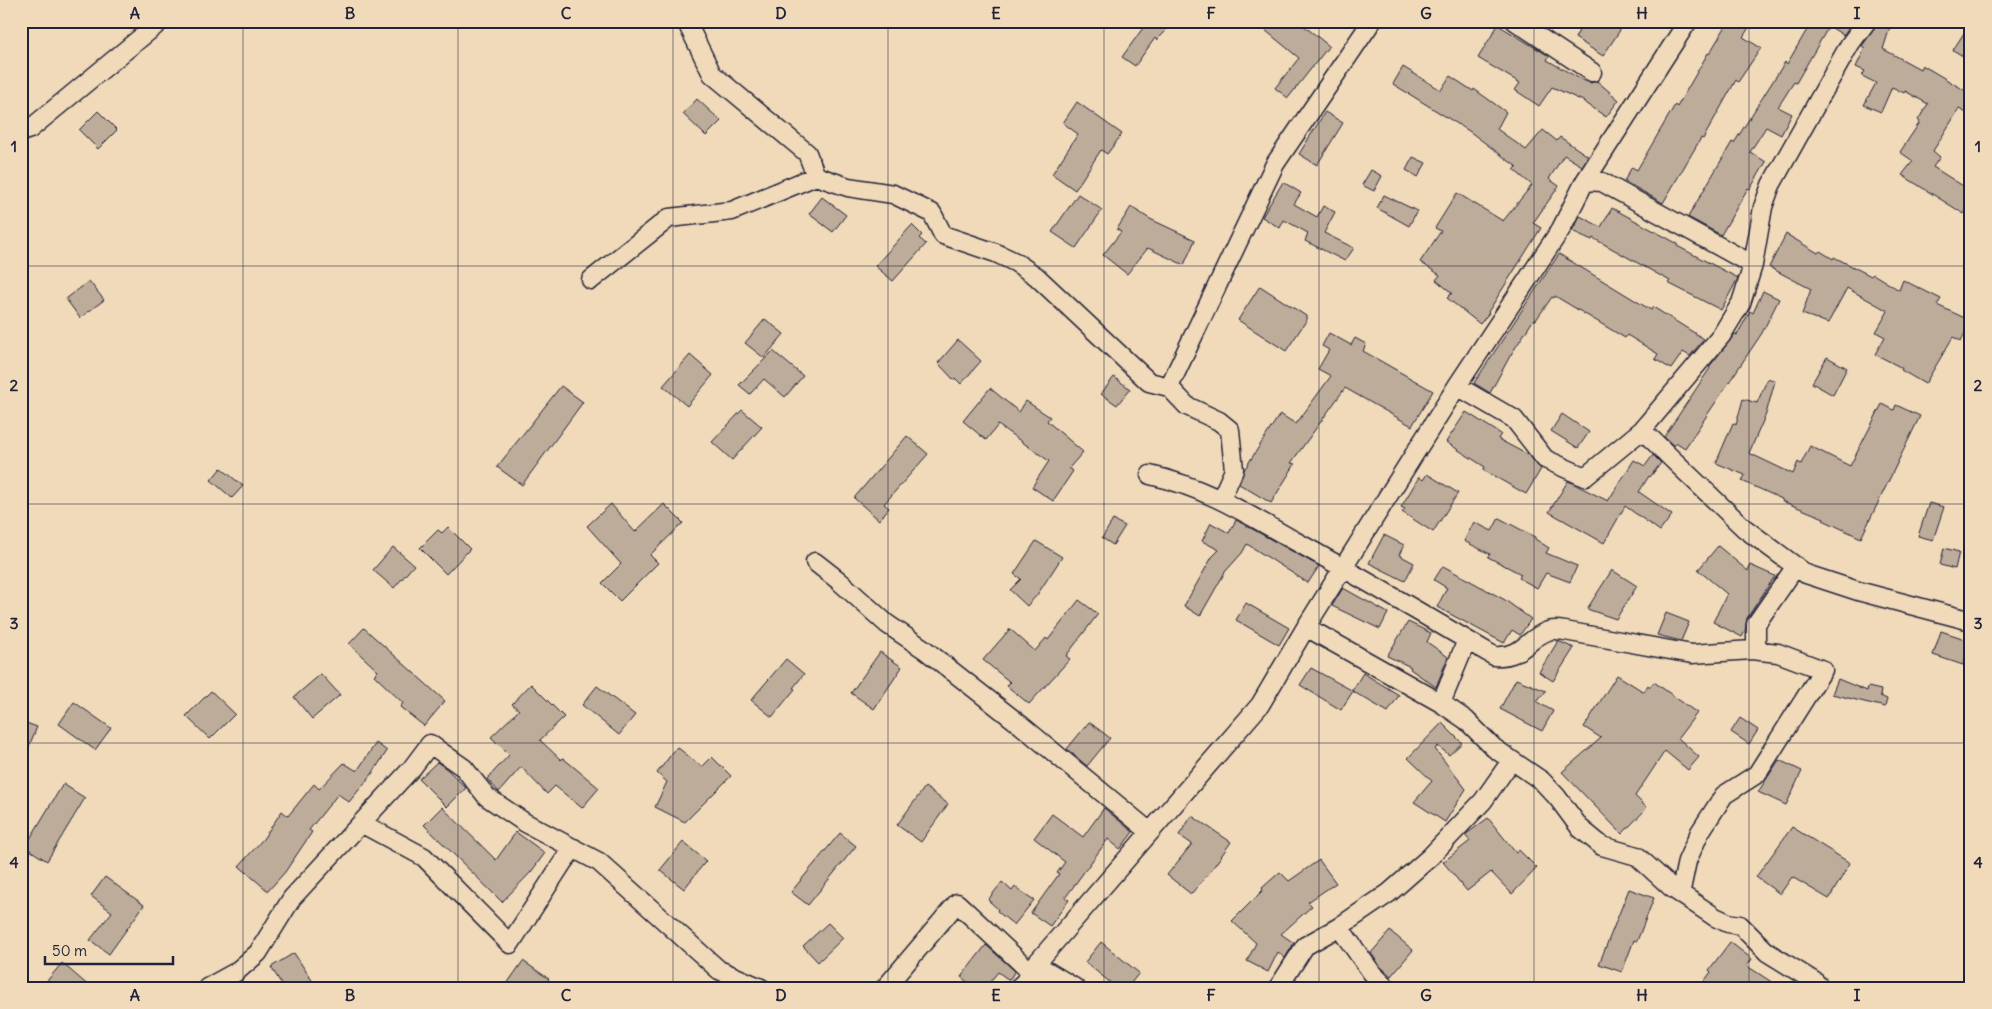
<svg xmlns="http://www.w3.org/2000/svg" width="1992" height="1009" font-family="Delius,sans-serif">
<rect width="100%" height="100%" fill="#f0dab9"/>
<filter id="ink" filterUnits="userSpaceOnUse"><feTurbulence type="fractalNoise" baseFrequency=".02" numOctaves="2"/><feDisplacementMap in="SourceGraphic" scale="10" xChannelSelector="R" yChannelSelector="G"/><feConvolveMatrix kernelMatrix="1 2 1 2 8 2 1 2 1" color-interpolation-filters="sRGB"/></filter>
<g filter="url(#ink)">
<path fill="#bdac9a" stroke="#22223b" d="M 1148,21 L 1176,21 L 1157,40 L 1155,38 L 1135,66 L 1122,57 Z
M 1254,21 L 1298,21 L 1329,46 L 1288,98 L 1275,88 L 1299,58 Z
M 1584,21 L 1626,21 L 1603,56 L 1575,38 Z
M 1729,21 L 1753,21 L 1743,37 L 1761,48 L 1738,82 L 1736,80 L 1703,139 L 1701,138 L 1663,203 L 1624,181 L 1632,167 L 1637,170 L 1675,105 L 1677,107 L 1708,53 L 1709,54 Z
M 1812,21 L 1854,21 L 1843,35 L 1829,26 L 1796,83 L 1794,82 L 1778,107 L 1792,114 L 1781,135 L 1766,127 L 1750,152 L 1766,162 L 1750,189 L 1748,188 L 1721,235 L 1688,217 L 1732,142 L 1734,143 L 1785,62 L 1787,64 Z
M 1877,21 L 1892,21 L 1883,49 L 1920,69 L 1922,65 L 1971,94 L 1971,115 L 1959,109 L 1933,151 L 1940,157 L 1933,167 L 1971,191 L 1971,203 L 1964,214 L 1902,175 L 1913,161 L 1900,152 L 1920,122 L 1918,120 L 1928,104 L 1905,91 L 1904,93 L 1892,87 L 1881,112 L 1864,105 L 1876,83 L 1862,76 L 1865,71 L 1856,67 L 1865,48 L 1862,46 L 1876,27 Z
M 1971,22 L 1971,49 L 1966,58 L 1953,50 Z
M 1498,25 L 1549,56 L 1547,60 L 1582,80 L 1591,83 L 1597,81 L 1619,100 L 1606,117 L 1583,101 L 1552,87 L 1539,106 L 1515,90 L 1520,83 L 1478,58 Z
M 1403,67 L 1441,90 L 1450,76 L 1473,91 L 1474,89 L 1506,112 L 1497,129 L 1526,150 L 1543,130 L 1557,141 L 1560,137 L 1588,156 L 1582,166 L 1564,155 L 1549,179 L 1559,186 L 1533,223 L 1541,228 L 1488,312 L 1489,313 L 1480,324 L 1447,298 L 1452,293 L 1436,280 L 1440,275 L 1420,262 L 1441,231 L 1435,228 L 1457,193 L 1503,221 L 1532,185 L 1514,170 L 1517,167 L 1469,131 L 1393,84 Z
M 697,99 L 721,121 L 706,136 L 683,114 Z
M 1077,102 L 1122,134 L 1107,154 L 1101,150 L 1075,190 L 1052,174 L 1078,134 L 1063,123 Z
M 98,111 L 117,130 L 98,149 L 79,130 Z
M 1325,112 L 1343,123 L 1317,165 L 1299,154 Z
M 1413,157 L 1426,163 L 1418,177 L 1406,170 Z
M 1371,170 L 1382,176 L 1374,191 L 1362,185 Z
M 1283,182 L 1301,193 L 1294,204 L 1317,217 L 1323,206 L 1335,212 L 1324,233 L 1354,248 L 1345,261 L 1305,241 L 1308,233 L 1284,220 L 1280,228 L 1262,217 Z
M 1078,194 L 1102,210 L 1076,248 L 1052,232 Z
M 1384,195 L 1417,211 L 1409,226 L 1377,208 Z
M 822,197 L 846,215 L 833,232 L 809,214 Z
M 1131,207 L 1150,219 L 1195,240 L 1184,265 L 1148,248 L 1127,274 L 1103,255 L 1121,232 L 1117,229 Z
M 1612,208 L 1678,244 L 1677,246 L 1738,278 L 1721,310 L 1668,283 L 1670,281 L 1593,238 L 1592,240 L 1572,231 L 1580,216 L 1601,227 Z
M 912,225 L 922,235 L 919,238 L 926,244 L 893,281 L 875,266 Z
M 1786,234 L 1818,253 L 1820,251 L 1833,259 L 1834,257 L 1871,276 L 1873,274 L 1899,290 L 1903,280 L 1941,299 L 1937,305 L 1971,321 L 1961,341 L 1953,337 L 1925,384 L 1901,370 L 1902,368 L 1875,354 L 1885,337 L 1876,332 L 1888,311 L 1847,288 L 1828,323 L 1802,314 L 1811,289 L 1769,267 Z
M 1559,254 L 1651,310 L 1653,307 L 1704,339 L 1690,356 L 1683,352 L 1671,369 L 1655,359 L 1658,354 L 1627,335 L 1625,338 L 1555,296 L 1554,298 L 1552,297 L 1536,320 L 1534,319 L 1510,356 L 1490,393 L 1474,383 Z
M 89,281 L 104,300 L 80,318 L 66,299 Z
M 1260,286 L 1306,316 L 1306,321 L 1286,351 L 1238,320 Z
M 1763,291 L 1779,299 L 1762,333 L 1685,448 L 1677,443 L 1674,446 L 1664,437 L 1710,368 L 1709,367 L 1735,334 L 1737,335 L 1750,311 L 1753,313 Z
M 765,319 L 784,334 L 764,358 L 745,343 Z
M 1329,333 L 1351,345 L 1355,338 L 1366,344 L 1363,351 L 1433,391 L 1412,426 L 1345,388 L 1291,463 L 1295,464 L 1271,503 L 1239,484 L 1244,470 L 1280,414 L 1296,424 L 1331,376 L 1318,369 L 1329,350 L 1322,346 Z
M 958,340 L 981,361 L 961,384 L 955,378 L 954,380 L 938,363 Z
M 773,351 L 803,376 L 785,397 L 764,379 L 750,394 L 739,385 Z
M 690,355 L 713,375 L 687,406 L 663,386 Z
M 1827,357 L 1847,368 L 1833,395 L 1812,383 Z
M 1114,377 L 1130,389 L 1117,405 L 1101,394 Z
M 1768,378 L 1775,381 L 1766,414 L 1749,453 L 1793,474 L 1798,462 L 1801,464 L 1810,446 L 1850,466 L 1882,404 L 1894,410 L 1896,405 L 1920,416 L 1861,538 L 1823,520 L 1824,518 L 1782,501 L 1782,499 L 1742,481 L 1745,475 L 1716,463 L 1733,423 L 1736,425 L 1743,399 L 1757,403 Z
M 561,386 L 583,402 L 522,485 L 497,467 Z
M 990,388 L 1019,412 L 1026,401 L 1050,417 L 1047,421 L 1083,452 L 1069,468 L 1073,471 L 1053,501 L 1032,487 L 1049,461 L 998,425 L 986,440 L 963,421 Z
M 742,410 L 762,427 L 732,460 L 712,442 Z
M 1466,412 L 1501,434 L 1498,439 L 1530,456 L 1541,469 L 1526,494 L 1483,470 L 1485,467 L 1446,442 Z
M 1562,414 L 1589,432 L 1578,448 L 1551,431 Z
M 907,436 L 928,454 L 884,504 L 889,508 L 879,520 L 854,498 Z
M 1653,455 L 1661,463 L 1650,477 L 1649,476 L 1639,492 L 1672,515 L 1660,531 L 1625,506 L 1604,543 L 1549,512 L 1568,481 L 1608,501 L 1634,460 L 1645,466 Z
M 221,468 L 243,486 L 232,498 L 211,480 Z
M 1427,474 L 1458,493 L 1433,532 L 1402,512 L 1405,509 L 1401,507 L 1419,477 L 1423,480 Z
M 1929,503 L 1944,507 L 1933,540 L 1918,536 Z
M 611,504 L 635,532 L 664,504 L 683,523 L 650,555 L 658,563 L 620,601 L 602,583 L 621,564 L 587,526 Z
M 1499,518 L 1535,537 L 1535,539 L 1549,548 L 1546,553 L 1577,566 L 1570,582 L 1546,573 L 1537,588 L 1519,578 L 1521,574 L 1488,557 L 1490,554 L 1464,541 L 1474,522 L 1492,531 Z
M 1113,520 L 1125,526 L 1113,545 L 1102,538 Z
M 1236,520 L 1319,566 L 1308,583 L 1247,544 L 1242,553 L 1225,572 L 1200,616 L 1184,606 L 1212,557 L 1219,550 L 1202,541 L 1211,523 L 1229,533 Z
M 448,527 L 470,549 L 446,574 L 420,548 L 438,530 L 442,533 Z
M 1384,535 L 1404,545 L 1399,555 L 1414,563 L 1405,581 L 1369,563 Z
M 1036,541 L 1062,557 L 1037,595 L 1027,606 L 1010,590 L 1021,579 L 1014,574 Z
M 1718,546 L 1748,571 L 1750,565 L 1775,576 L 1747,618 L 1745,631 L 1742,637 L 1713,622 L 1727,594 L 1698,570 Z
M 393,547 L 414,565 L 394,588 L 373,570 Z
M 1944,548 L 1959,552 L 1955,569 L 1940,565 Z
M 1443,566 L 1505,600 L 1531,619 L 1520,635 L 1512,630 L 1504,643 L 1437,607 L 1447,588 L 1434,580 Z
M 1612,570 L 1637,586 L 1616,619 L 1587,609 Z
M 1343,588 L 1388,613 L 1380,629 L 1332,606 Z
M 1079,600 L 1098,614 L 1066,656 L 1070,659 L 1029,704 L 1007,686 L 1010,682 L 983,660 L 1010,629 L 1035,651 L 1046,638 L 1048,640 Z
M 1246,603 L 1289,628 L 1279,645 L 1236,620 Z
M 1666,613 L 1689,622 L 1681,641 L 1657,635 Z
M 1408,622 L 1431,633 L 1427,642 L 1448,657 L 1436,687 L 1410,669 L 1411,667 L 1387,656 Z
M 364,628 L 445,701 L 424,726 L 400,707 L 403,703 L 374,675 L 378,671 L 349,644 Z
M 1941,631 L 1971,641 L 1963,665 L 1933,655 Z
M 1558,641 L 1574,648 L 1553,681 L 1539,672 Z
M 880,652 L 902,667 L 874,709 L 851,693 Z
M 786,659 L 804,674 L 793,688 L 795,689 L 772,717 L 751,700 Z
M 1311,668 L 1353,691 L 1341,710 L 1300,685 Z
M 1363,673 L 1399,695 L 1388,712 L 1352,691 Z
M 321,674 L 340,695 L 312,719 L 294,697 Z
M 1617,675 L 1644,692 L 1648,685 L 1650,687 L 1654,682 L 1697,713 L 1678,738 L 1699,757 L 1688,770 L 1665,751 L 1635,796 L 1647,808 L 1622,834 L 1562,772 L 1601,738 L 1584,727 Z
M 1516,679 L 1546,691 L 1537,702 L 1553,711 L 1542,731 L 1500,709 Z
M 1838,679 L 1867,691 L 1868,687 L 1881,690 L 1880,696 L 1887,699 L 1885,707 L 1832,694 Z
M 531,684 L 564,717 L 540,740 L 561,760 L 563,758 L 599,788 L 582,808 L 555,786 L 547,794 L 521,767 L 499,792 L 487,779 L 509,755 L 491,737 L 519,710 L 512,704 Z
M 597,686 L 635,715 L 619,735 L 582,705 Z
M 211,691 L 235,714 L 210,739 L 186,716 Z
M 74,702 L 111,728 L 95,750 L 59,724 Z
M 1740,718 L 1758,730 L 1749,744 L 1731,732 Z
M 21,721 L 37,727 L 21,765 Z
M 1089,722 L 1110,738 L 1087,766 L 1067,749 Z
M 1442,723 L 1462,743 L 1449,755 L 1438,746 L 1435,749 L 1466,789 L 1445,822 L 1414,802 L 1432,781 L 1408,758 Z
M 376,743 L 387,751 L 372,774 L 349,802 L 338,794 L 309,830 L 312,832 L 285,872 L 268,891 L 239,866 L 263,839 L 282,811 L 288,816 L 314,784 L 319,789 L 344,763 L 357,771 Z
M 677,747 L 702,767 L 712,757 L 731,776 L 685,822 L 655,807 L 667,782 L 657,773 Z
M 1779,760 L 1802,771 L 1786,805 L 1758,792 Z
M 437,762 L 448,770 L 466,788 L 447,807 L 419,779 Z
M 63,784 L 85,798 L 47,861 L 25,847 Z
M 925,787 L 948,804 L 921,842 L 897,825 Z
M 442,807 L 496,860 L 516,832 L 545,853 L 531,872 L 502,902 L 424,825 Z
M 1104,808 L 1133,832 L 1120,849 L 1108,839 L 1065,898 L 1069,900 L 1050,926 L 1031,913 L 1059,874 L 1057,873 L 1065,862 L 1034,838 L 1052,814 L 1083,837 Z
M 1192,816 L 1231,842 L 1210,872 L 1191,894 L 1167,875 L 1192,844 L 1179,835 Z
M 1488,818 L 1516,853 L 1519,850 L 1537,868 L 1512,894 L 1491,872 L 1467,891 L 1443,862 L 1470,841 L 1465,835 Z
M 1792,827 L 1850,863 L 1829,899 L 1792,877 L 1780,894 L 1756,877 Z
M 840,833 L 856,846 L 808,905 L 791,892 Z
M 683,842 L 706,861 L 684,889 L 660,870 Z
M 1319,860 L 1336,883 L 1308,902 L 1312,906 L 1281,934 L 1294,943 L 1285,958 L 1278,952 L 1268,972 L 1247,961 L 1256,943 L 1232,921 L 1263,890 L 1262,888 L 1280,872 L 1289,881 Z
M 105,877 L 144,905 L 109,954 L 90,940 L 112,912 L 91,896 Z
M 1002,882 L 1012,891 L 1015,887 L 1034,900 L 1014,925 L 997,911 L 998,909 L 988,900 Z
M 1629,889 L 1654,898 L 1637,941 L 1634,940 L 1622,972 L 1599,964 Z
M 828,923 L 843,938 L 818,962 L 803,946 Z
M 1390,931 L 1413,950 L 1391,976 L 1380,966 L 1371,953 Z
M 1101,942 L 1139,973 L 1127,988 L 1117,988 L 1085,962 Z
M 1730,942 L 1752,959 L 1747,966 L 1781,988 L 1699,988 L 1711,972 L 1709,970 Z
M 986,945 L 1015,971 L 1009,980 L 998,972 L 985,988 L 975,988 L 961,977 Z
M 294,953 L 317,988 L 284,988 L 271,967 Z
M 523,961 L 549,979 L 543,988 L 504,988 Z
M 62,963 L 91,988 L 41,988 Z"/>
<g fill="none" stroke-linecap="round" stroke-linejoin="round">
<defs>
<path id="minor" d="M 686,21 L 712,74 L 807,153 L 816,176
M 1515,21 L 1592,72
M 21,132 L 30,129 L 161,21
M 1585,181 L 1602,182 L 1753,265
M 591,280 L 669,218 L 732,211 L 816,176 L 848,187 L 893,194 L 932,213 L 943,235 L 996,253 L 1015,262 L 1036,276 L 1149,382 L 1169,387 L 1187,406 L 1219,421 L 1230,430 L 1234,470 L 1221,499
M 1457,386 L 1514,419 L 1545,459 L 1585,477 L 1642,430 L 1744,528 L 1806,574 L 1858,591 L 1971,621
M 1169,387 L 1275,164 L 1372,21
M 1642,430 L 1721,336 L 1741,303 L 1753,265 L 1763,207 L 1771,185 L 1850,44 L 1867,21
M 1150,475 C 1205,487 1247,514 1295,541 C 1362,578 1428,617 1494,656 C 1523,658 1526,639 1548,631 C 1553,629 1559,630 1565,631 L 1692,654 L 1752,650 L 1778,653 L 1823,670 L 1757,774 L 1724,795 L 1700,832 L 1687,861 L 1681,890 L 1672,888 L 1637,856 L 1602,846 L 1580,828 L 1557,797 L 1542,781 L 1494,748 L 1466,720 L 1441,703 L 1306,627
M 815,562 L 838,580 L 887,624 L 924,649 L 1022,726 L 1150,832
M 1756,650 L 1756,624 L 1796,566
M 1441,703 L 1467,640
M 361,823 L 424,857 L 510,944 L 563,862 L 574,848
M 1672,888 L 1715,917 L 1728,923 L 1740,925 L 1767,952 L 1815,982 L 1821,988
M 1339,927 L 1372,973 L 1387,988
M 207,988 L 236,972 L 258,953 L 292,898 L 412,768 L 430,744 L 464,768 L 487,797 L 524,822 L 599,862 L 719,970 L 761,988
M 885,988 L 957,903 L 1033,974 L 1018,988
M 1075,988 L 1047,971 L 1033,974 L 1035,965 L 1260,705 L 1306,627 L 1457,386 L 1561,229 L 1585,181 L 1688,21
M 1278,988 L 1305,946 L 1339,927 L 1389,893 L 1430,857 L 1483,801 L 1511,761"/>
</defs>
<use href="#minor" stroke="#22223b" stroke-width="21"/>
<use href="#minor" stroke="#f0dab9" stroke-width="18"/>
</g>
</g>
<path fill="none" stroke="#22223b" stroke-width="1" stroke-opacity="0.55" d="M 243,21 L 243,988M 458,21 L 458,988M 673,21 L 673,988M 888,21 L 888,988M 1104,21 L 1104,988M 1319,21 L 1319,988M 1534,21 L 1534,988M 1749,21 L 1749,988M 21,266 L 1971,266M 21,504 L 1971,504M 21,743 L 1971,743"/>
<rect width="1992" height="1009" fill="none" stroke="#f0dab9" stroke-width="55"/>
<path d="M45 956v8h128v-8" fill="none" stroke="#22223b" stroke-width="2.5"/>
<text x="52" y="956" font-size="15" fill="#22223b" stroke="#f0dab9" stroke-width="4" paint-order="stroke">50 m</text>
<rect x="28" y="28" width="1936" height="954" fill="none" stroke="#22223b" stroke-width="2"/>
<g font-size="16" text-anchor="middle" font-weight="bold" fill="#22223b">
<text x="135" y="19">A</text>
<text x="350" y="19">B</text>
<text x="566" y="19">C</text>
<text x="781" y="19">D</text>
<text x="996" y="19">E</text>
<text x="1211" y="19">F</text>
<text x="1426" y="19">G</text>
<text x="1642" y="19">H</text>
<text x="1857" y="19">I</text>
<text x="14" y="152">1</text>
<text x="1978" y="152">1</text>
<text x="14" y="391">2</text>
<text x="1978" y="391">2</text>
<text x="14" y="629">3</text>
<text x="1978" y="629">3</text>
<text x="14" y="868">4</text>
<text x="1978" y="868">4</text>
<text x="135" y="1001">A</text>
<text x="350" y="1001">B</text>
<text x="566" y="1001">C</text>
<text x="781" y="1001">D</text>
<text x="996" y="1001">E</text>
<text x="1211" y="1001">F</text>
<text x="1426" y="1001">G</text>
<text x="1642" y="1001">H</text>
<text x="1857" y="1001">I</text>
</g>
</svg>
